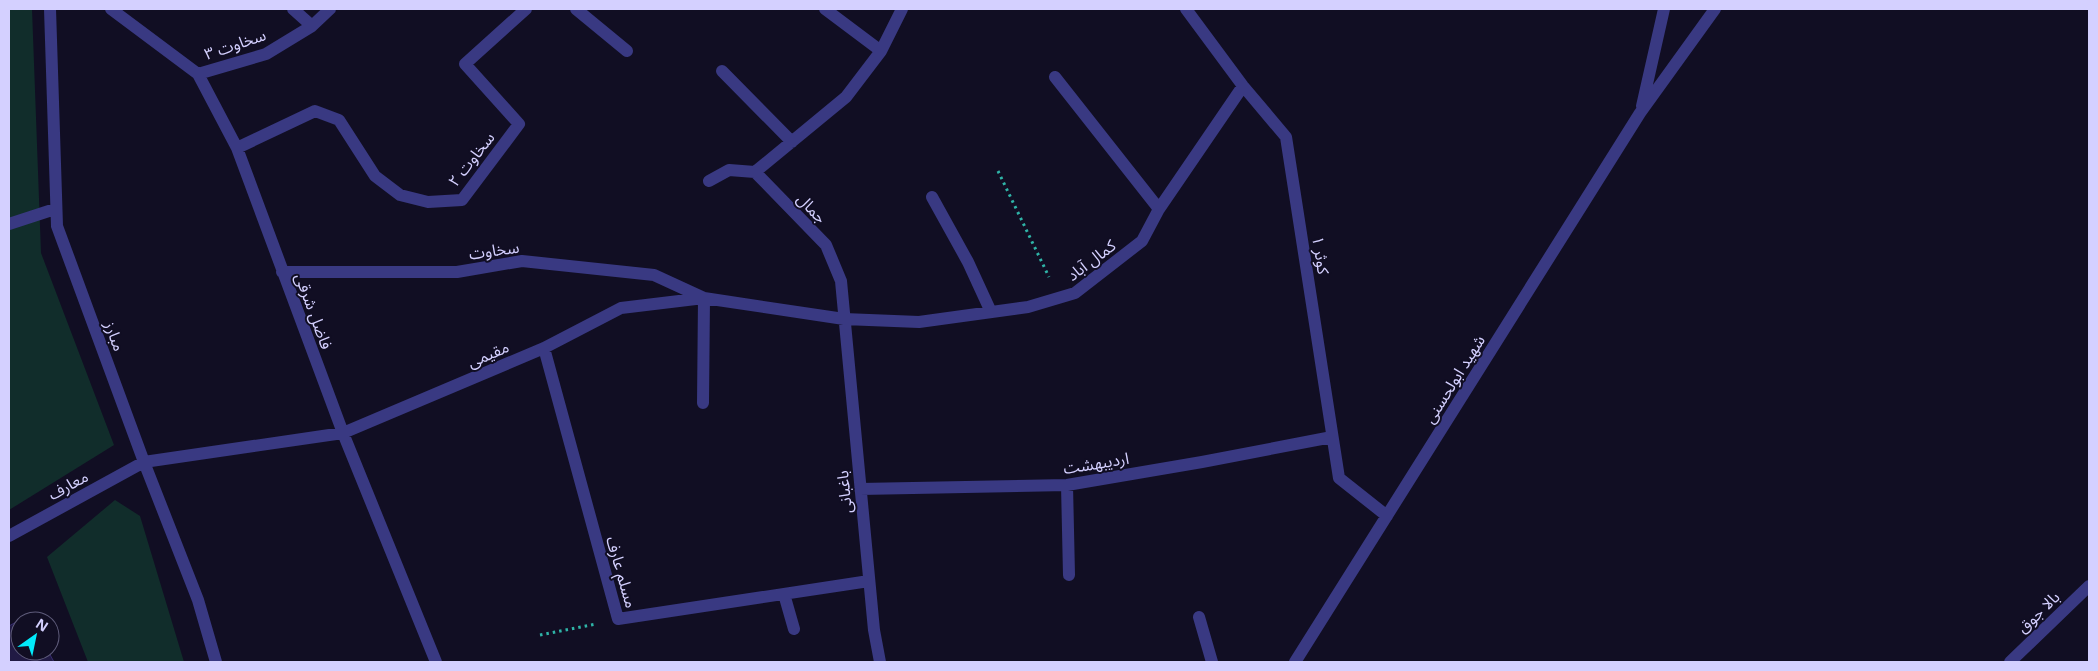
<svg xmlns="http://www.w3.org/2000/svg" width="2098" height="671" font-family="'Open Sans','Noto Sans Arabic',sans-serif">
<rect width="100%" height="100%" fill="#110e23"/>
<path fill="#112d2b" d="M 9,9 L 32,9 L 41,253 L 114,445 L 9,510 Z
M 115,500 L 140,516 L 184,662 L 88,662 L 47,557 Z"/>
<path fill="#211a44" stroke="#372c70" d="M 29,615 L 32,621 L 20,621 L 20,651 L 48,651 L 54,662 L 9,662 L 9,626 Z"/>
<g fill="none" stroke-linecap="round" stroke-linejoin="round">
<path stroke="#2fb4a7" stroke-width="3" stroke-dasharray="2.5 4" stroke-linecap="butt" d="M 998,171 L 1049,277
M 540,635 L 596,624"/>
<path stroke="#393982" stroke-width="12" d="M 50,9 L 57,226 L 144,462 L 198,600 L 216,662
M 111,9 L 198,74 L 237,148 L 343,433 L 436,662
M 293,9 L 312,26
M 576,9 L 627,51
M 825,9 L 881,51
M 1186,9 L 1243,86 L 1286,137 L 1339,478 L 1387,516
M 722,71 L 792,142
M 198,74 L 266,54 L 312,26 L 330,9
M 1055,77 L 1159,209
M 1642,106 L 1664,9
M 237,148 L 315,111 L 339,120 L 375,176 L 400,195 L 428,202 L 462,200 L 519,124 L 465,64 L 526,9
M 755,172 L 846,97 L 881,51 L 902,9
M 709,181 L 729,170 L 755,172 L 826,245 L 841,281 L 874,630 L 880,662
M 932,197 L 968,262 L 991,312
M 9,224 L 55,209
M 282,272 L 457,272 L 522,261 L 654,275 L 704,298
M 544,348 L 618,619 L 869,581
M 703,403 L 704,298
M 1067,485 L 1069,575
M 860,489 L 1067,485 L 1202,462 L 1332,437
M 9,536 L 144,462 L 343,433 L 544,348 L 621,308 L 704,298 L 844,319 L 919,322 L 1028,307 L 1075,293 L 1142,241 L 1159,209 L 1243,86
M 784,594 L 794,629
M 1199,617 L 1212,662
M 1295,662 L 1640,113 L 1715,9
M 2010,662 L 2089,586"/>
</g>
<g text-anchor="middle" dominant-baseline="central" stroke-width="4" stroke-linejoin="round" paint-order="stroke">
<g font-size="16" fill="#d4d0ff" stroke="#110e23">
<text transform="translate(235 44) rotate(-19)">سخاوت ۳</text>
<text transform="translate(471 159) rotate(-52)">سخاوت ۲</text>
<text transform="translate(812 208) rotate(46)">جمال</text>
<text transform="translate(494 250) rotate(-8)">سخاوت</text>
<text transform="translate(1321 255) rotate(81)">کوثر ۱</text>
<text transform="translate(1091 260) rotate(-37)">کمال آباد</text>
<text transform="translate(314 311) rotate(70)">فاضل شرقی</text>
<text transform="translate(115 336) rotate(70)">مبارز</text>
<text transform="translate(488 354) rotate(-23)">مقیمی</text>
<text transform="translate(1454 379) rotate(-58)">شهید ابولحسنی</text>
<text transform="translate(1096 463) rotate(-9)">اردیبهشت</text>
<text transform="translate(68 485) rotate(-29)">معارف</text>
<text transform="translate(844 492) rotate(-96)">باغبانی</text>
<text transform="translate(622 572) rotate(74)">مسلم عارف</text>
<text transform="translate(2038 612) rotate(-44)">بالا جوق</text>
</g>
</g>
<rect width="2098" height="671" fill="none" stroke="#d4d0ff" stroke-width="20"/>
<g transform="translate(35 636) rotate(33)"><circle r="24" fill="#110e23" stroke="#5f5c7b"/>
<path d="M0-4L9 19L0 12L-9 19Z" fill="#02eafa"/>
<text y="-8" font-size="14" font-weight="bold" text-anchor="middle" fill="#d4d0ff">N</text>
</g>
</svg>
